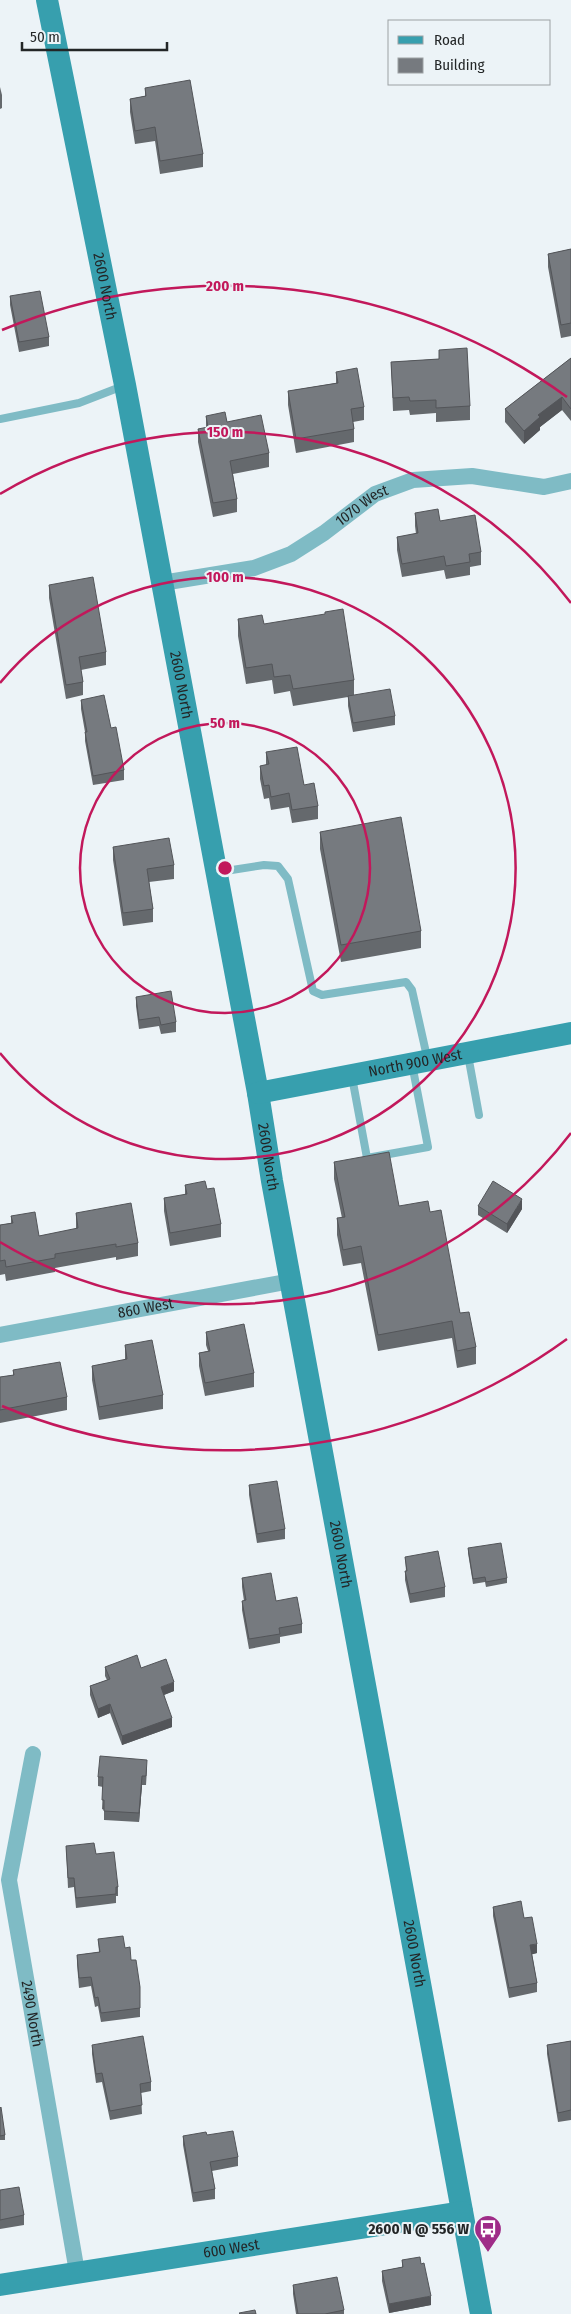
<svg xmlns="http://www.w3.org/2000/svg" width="571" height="2314" font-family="'Fira Sans Condensed',sans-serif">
<rect width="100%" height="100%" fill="#ecf3f7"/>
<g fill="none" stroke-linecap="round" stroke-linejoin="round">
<path stroke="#7fbbc5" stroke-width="8" d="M 0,419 L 79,403 L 123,386
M 219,872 L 264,865 L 278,866 L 288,879 L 313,991 L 322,995 L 406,982 L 412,990 L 427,1057
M 468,1055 L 479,1115
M 352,1077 L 367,1158 L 428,1147 L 412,1064"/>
<g stroke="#7fbbc5" stroke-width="16">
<path id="s1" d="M 162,583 L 254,568 L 291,554 L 324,533 L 375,494 L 413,480 L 472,476 L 544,487 L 571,481"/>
<path id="s2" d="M 0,1335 L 291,1281"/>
<path id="s3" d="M 33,1754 L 9,1880 L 77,2272"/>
</g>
<g stroke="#379fae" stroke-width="22">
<path id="s4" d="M 47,0 L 125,385 L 258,1093 L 272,1181 L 481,2314"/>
<path id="s5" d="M 258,1093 L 571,1033"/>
<path id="s6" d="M 0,2285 L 462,2212"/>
</g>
</g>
<path fill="#65696d" d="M 0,87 L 2,95 L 2,108 L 0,109 Z
M 145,88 L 203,154 L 203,167 L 160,174 L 155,141 L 135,144 L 130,112 L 130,99 L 145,96 Z
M 571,249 L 571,336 L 561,338 L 548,267 L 548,254 Z
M 10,296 L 49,337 L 49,346 L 19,352 L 10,305 Z
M 439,350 L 470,406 L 470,420 L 436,422 L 436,413 L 410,415 L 409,410 L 393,411 L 391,362 L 439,359 Z
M 571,358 L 571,421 L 562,410 L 540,427 L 540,430 L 524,444 L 505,422 L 505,409 Z
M 336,372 L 364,407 L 364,420 L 353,422 L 354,429 L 354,442 L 296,453 L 288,405 L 288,391 L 336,383 Z
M 206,416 L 227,422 L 269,453 L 269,467 L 233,474 L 237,499 L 237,512 L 213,517 L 198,442 L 198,429 L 206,428 Z
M 415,513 L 440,521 L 481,552 L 481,565 L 470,567 L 470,575 L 446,579 L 444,570 L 402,577 L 397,550 L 397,537 L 416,534 L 415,526 Z
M 49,585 L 106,652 L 106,665 L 81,670 L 83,682 L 83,695 L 66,699 L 49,598 Z
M 238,619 L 264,624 L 354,680 L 354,696 L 395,716 L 395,725 L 353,732 L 348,706 L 348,697 L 293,706 L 290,691 L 274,694 L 272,680 L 246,684 L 238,636 Z
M 81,700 L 111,728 L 124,770 L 124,780 L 93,785 L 85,741 L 85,732 L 81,709 Z
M 266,752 L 304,785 L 318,806 L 318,819 L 292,823 L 289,807 L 271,810 L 269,798 L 264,799 L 260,779 L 260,766 L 266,765 Z
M 320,832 L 421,931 L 421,948 L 341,962 L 320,849 Z
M 113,847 L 174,865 L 174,879 L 149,882 L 153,909 L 153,922 L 123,926 L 113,860 Z
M 136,997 L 176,1022 L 176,1032 L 161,1034 L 159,1026 L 139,1029 L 136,1006 Z
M 334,1162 L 399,1206 L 430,1212 L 460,1313 L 476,1347 L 476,1364 L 457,1368 L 452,1338 L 378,1351 L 361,1263 L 343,1266 L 337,1235 L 337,1218 L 342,1218 L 334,1179 Z
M 185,1185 L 207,1189 L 221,1224 L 221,1237 L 170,1246 L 164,1211 L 164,1198 L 185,1195 Z
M 478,1206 L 522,1209 L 507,1233 L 478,1215 Z
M 76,1213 L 138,1243 L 138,1256 L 116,1260 L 116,1257 L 55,1268 L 55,1272 L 6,1281 L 5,1274 L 0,1275 L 0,1225 L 11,1223 L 11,1216 L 39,1236 L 76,1229 Z
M 206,1332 L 254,1373 L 254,1387 L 205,1396 L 199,1366 L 199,1353 L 208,1351 L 206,1345 Z
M 125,1345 L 163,1395 L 163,1409 L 99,1420 L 92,1380 L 92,1366 L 125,1360 Z
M 13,1370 L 67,1397 L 67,1410 L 0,1423 L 0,1377 L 13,1375 Z
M 249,1485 L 285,1529 L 285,1539 L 257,1543 L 249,1495 Z
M 468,1548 L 507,1578 L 507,1583 L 486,1587 L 485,1582 L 473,1584 L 468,1553 Z
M 405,1557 L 445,1587 L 445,1597 L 410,1603 L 405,1580 L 405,1571 L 406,1571 Z
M 242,1578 L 276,1601 L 302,1624 L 302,1633 L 280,1637 L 280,1643 L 249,1649 L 242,1610 L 242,1601 L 244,1601 L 242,1587 Z
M 105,1667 L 141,1668 L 174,1691 L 164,1695 L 172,1727 L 122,1745 L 110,1713 L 98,1718 L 90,1695 L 90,1686 L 107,1680 L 105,1676 Z
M 147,1769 L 146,1785 L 142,1785 L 139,1822 L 104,1820 L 104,1810 L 102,1809 L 103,1787 L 98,1786 L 98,1777 Z
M 66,1846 L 96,1854 L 118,1887 L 118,1896 L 116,1896 L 116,1903 L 76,1908 L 74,1887 L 68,1888 Z
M 493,1907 L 524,1918 L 537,1953 L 532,1954 L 537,1983 L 537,1992 L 509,1998 L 493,1916 Z
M 98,1939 L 125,1948 L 131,1960 L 140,1987 L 140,2017 L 101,2022 L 98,2006 L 95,2007 L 91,1986 L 79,1988 L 77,1964 L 77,1955 L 99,1952 Z
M 571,2041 L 571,2120 L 558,2122 L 547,2054 L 547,2045 Z
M 92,2045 L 151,2082 L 151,2091 L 141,2093 L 142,2114 L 110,2120 L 102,2082 L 96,2083 L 92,2054 Z
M 0,2108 L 5,2135 L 5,2140 L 0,2140 Z
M 207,2135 L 238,2157 L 238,2166 L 212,2171 L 215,2189 L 215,2199 L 193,2202 L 183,2145 L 183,2136 Z
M 0,2190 L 24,2215 L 24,2225 L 0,2229 Z
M 402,2260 L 431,2305 L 389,2313 L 382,2281 L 382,2271 L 402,2267 Z
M 293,2285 L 344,2310 L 344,2314 L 296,2314 L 293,2294 Z"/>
<path fill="#535559" d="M 562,397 L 562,410 L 540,427 L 540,430 L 524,444 L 524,431 L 538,415 Z
M 522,1199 L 522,1209 L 507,1233 L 507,1224 Z
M 174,1682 L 174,1691 L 161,1696 L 161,1687 Z
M 110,1704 L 110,1713 L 98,1718 L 98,1709 Z
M 172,1718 L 172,1727 L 122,1745 L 122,1736 Z
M 142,1776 L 142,1785 L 139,1822 L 139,1813 Z
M 537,1944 L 537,1953 L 530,1955 L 530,1945 Z
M 431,2296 L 431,2305 L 389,2313 L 389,2304 Z"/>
<path fill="#767a7f" stroke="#535559" d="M 190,80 L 203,154 L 160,161 L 155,127 L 135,131 L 130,99 L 146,96 L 145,88 Z
M 571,249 L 571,323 L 561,325 L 548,254 Z
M 40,291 L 49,337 L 19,342 L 10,296 Z
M 467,348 L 470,406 L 436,408 L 436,400 L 410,401 L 409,397 L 393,398 L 391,362 L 439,359 L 439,350 Z
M 571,358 L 571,409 L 562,397 L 538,415 L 540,417 L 524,431 L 505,409 Z
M 357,368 L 364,407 L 351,409 L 354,429 L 296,439 L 288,391 L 338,383 L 336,372 Z
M 225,412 L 227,422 L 261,415 L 269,453 L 230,461 L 237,499 L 213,503 L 198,429 L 208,427 L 206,416 Z
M 438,509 L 440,521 L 475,515 L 481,552 L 469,554 L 470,562 L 446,566 L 444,556 L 402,564 L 397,537 L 418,533 L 415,513 Z
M 93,577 L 106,652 L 79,657 L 83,682 L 66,685 L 49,585 Z
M 343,609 L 354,680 L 293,689 L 290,675 L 274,677 L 272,664 L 246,668 L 238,619 L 262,615 L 264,624 L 325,614 L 325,612 Z
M 390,689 L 395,716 L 353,723 L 348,696 Z
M 104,695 L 111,728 L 116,727 L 124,770 L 93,776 L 85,732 L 87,732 L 81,700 Z
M 297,747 L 304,785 L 314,783 L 318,806 L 292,810 L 289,793 L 271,797 L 269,785 L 264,786 L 260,766 L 269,764 L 266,752 Z
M 401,817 L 421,931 L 341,945 L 320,832 Z
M 169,838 L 174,865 L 147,869 L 153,909 L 123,913 L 113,847 Z
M 171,991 L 176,1022 L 161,1025 L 159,1017 L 139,1020 L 136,997 Z
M 389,1152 L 399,1206 L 428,1201 L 430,1212 L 441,1210 L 460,1313 L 469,1312 L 476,1347 L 457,1351 L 452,1321 L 378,1335 L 361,1246 L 343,1250 L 337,1218 L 345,1217 L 334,1162 Z
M 205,1181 L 207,1189 L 214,1188 L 221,1224 L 170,1233 L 164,1198 L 187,1194 L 185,1185 Z
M 493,1181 L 522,1199 L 507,1224 L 478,1206 Z
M 131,1203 L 138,1243 L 116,1247 L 116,1244 L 55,1254 L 55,1258 L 6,1267 L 5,1260 L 0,1261 L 0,1225 L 13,1223 L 11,1216 L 35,1212 L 39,1236 L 78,1228 L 76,1213 Z
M 244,1324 L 254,1373 L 205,1383 L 199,1353 L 210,1351 L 206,1332 Z
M 152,1340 L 163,1395 L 99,1407 L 92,1366 L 127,1359 L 125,1345 Z
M 60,1362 L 67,1397 L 0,1410 L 0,1377 L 14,1375 L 13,1370 Z
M 277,1481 L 285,1529 L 257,1534 L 249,1485 Z
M 501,1543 L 507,1578 L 486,1582 L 485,1577 L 473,1579 L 468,1548 Z
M 438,1551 L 445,1587 L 410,1594 L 405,1571 L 407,1571 L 405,1557 Z
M 271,1573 L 276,1601 L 297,1597 L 302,1624 L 279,1628 L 280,1634 L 249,1639 L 242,1601 L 246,1600 L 242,1578 Z
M 137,1655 L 141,1668 L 166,1659 L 174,1682 L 161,1687 L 172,1718 L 122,1736 L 110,1704 L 98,1709 L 90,1686 L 110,1679 L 105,1667 Z
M 100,1756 L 147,1760 L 146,1776 L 142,1776 L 139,1813 L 104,1811 L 104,1800 L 102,1800 L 103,1777 L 98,1777 Z
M 94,1843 L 96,1854 L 114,1852 L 118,1887 L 116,1887 L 116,1894 L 76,1898 L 74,1878 L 68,1878 L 66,1846 Z
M 521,1901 L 524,1918 L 532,1917 L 537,1944 L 530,1945 L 537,1983 L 509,1988 L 493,1907 Z
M 123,1936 L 125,1948 L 130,1947 L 131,1960 L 136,1960 L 140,1987 L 140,2008 L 101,2013 L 98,1997 L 95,1998 L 91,1977 L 79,1978 L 77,1955 L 100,1952 L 98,1939 Z
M 143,2036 L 151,2082 L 140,2084 L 142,2105 L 110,2111 L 102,2073 L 96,2074 L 92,2045 Z
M 571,2041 L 571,2110 L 558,2113 L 547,2045 Z
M 1,2107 L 5,2135 L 0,2136 L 0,2108 Z
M 233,2131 L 238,2157 L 210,2162 L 215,2189 L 193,2193 L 183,2136 L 206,2132 L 207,2135 Z
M 19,2187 L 24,2215 L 0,2220 L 0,2190 Z
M 420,2257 L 421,2264 L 424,2263 L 431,2296 L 389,2304 L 382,2271 L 403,2267 L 402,2260 Z
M 337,2277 L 344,2310 L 325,2314 L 298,2314 L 293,2285 Z
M 255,2310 L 256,2314 L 240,2314 L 239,2313 Z"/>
<g fill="none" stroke="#c2185b" stroke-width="2.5">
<circle cx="225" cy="868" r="145"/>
<path d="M0 683A291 291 0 1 1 0 1053"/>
<path d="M571 1133A436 436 0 0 1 0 1242M0 494A436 436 0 0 1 571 603"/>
<path d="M567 1339A582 582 0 0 1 2 1406M2 330A582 582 0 0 1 567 397"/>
</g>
<defs>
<symbol id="bus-pin" viewBox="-11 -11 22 30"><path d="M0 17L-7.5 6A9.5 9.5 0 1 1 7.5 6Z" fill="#9f2c88" stroke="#ecf3f7"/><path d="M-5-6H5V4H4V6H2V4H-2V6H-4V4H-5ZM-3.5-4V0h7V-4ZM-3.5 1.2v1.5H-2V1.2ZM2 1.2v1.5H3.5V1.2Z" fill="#fff"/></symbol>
</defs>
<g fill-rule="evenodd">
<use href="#bus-pin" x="472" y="2213" width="32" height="43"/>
</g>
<g text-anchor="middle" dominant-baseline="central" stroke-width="4" stroke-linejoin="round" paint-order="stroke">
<g font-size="15" fill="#232627" stroke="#ecf3f7">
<text stroke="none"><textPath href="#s4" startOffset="292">2600 North</textPath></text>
<text stroke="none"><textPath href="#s1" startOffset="219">1070 West</textPath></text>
<text stroke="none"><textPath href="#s4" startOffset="698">2600 North</textPath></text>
<text stroke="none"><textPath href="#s5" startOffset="160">North 900 West</textPath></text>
<text stroke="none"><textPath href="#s4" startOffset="1178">2600 North</textPath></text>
<text stroke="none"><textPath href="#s2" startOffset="148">860 West</textPath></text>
<text stroke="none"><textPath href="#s4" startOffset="1582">2600 North</textPath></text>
<text stroke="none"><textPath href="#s4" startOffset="1988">2600 North</textPath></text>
<text stroke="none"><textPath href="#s3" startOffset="264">2490 North</textPath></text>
<text stroke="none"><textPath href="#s6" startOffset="234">600 West</textPath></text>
</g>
<g font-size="15" font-weight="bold" fill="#232627" stroke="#ecf3f7" text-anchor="end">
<text x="469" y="2229">2600 N @ 556 W</text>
</g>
</g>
<circle cx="225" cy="868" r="8" fill="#c2185b" stroke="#ecf3f7" stroke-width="2.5"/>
<g font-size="15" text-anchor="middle" font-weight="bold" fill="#c2185b" stroke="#ecf3f7" stroke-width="4" stroke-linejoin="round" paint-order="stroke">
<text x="225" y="291">200 m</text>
<text x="225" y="437">150 m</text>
<text x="225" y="582">100 m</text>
<text x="225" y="728">50 m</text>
</g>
<rect x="388" y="20" width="162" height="65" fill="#ecf3f7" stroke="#9ca1a4"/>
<rect x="398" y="36" width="25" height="8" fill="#379fae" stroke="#9ca1a4"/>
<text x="434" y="45" font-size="15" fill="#232627">Road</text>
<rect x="398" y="58" width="25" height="15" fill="#767a7f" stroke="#9ca1a4"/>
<text x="434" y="70" font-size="15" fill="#232627">Building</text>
<path d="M22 42v8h145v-8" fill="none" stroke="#232627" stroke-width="2.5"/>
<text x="30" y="42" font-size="15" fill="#232627" stroke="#ecf3f7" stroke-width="4" paint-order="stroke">50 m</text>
</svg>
